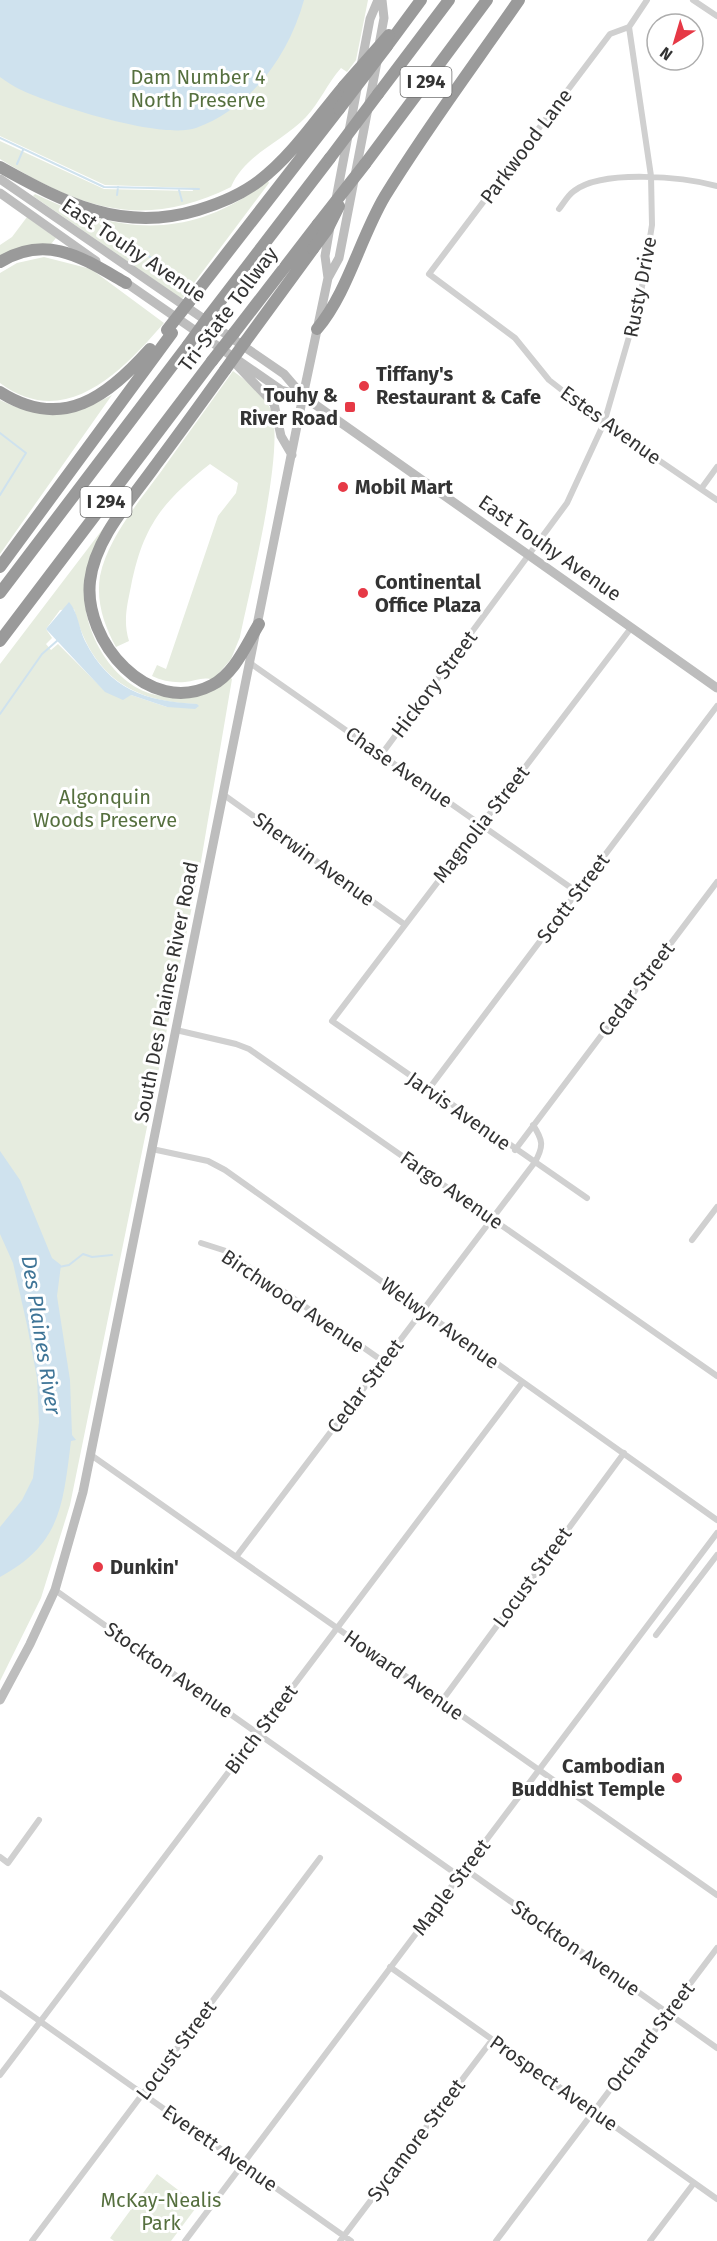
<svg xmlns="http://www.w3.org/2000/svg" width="717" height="2241" font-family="'Fira Sans',sans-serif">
<rect width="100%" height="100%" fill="#fff"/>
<path fill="#e6ecdf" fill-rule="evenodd" d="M 0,0 L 368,0 L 356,60 L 347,72 L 341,68 C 327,84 320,102 306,117 C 282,142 245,154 231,187 C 142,231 80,208 0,159 L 0,141 L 104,189 L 193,191 L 192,188 L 105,185 L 0,136 Z
M 268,181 L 269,183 L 182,299 L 33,196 L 35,194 C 120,235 190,241 268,181 Z
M 27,217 L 56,238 L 51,244 L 0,256 L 0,245 L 12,237 Z
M 44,257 L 91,269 L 164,323 C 123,370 66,432 0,383 L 0,273 L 17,263 Z
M 233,371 C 247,381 264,394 271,410 C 286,447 249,592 240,637 L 231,659 L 213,680 C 204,676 195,681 185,682 C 174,683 162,681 152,676 L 157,665 L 166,669 L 218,516 L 236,493 L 238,483 L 210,464 C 162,502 143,526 131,586 C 127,606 123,621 129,641 L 116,647 C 104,625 96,602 100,576 C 108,538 138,503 160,473 C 184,439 209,405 233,371 Z
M 112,395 L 0,554 L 0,400 C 39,420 75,415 112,395 Z
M 102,530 L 104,531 C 98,551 85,577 85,598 C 85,639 121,696 167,696 C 180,697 215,681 229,677 L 232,679 L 200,867 L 70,1505 L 41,1598 L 0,1681 L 0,664 ZM 74,609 C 91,674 130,702 196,704 L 198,707 L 167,707 L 131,695 L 106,692 L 58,644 L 51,650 L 46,644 L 52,638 L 46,629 L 60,610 Z
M 157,2174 L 198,2205 L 171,2241 L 114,2241 L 110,2238 Z"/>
<path fill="#cfe2ee" d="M 0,0 L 304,0 C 289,55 251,108 196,128 C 162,140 52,105 19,89 C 13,86 6,81 0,77 Z
M 69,602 C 78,612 79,629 85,641 C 110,690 145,701 197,704 L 199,706 L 195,709 L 167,707 L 131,695 L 123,700 L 105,692 L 46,629 Z
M 0,1151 L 20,1180 L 52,1258 L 61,1265 L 57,1296 L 70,1380 L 72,1435 L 76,1440 L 71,1441 C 63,1505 61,1544 0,1577 L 0,1527 L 22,1500 L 33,1478 L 39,1422 L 37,1378 L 27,1325 L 13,1263 L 0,1234 Z"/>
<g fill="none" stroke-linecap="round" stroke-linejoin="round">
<path stroke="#cfe2ee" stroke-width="2" d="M 0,138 L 104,187 L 199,189
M 17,164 L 23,150
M 179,190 L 182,201
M 117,195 L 118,187
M 105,233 L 107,237 L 113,239
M 111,234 L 113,239 C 138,248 155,256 170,278
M 0,433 L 26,453 L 0,495
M 0,714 L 42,654 L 58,640
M 59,1267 L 69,1265 L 83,1254 L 92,1257 L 112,1255"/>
<path stroke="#d0d0d0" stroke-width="6" d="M 693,0 L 717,16
M 629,27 L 610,34 L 429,274 L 515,338 L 549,380 L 604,423 L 717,500
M 559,209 C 563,204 568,195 574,191 C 603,169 684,177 717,186
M 701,489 L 717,467
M 250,663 L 577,892
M 381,755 L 567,503 L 604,423 L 640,299 L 652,225 L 651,176 L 629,27 L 647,0
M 224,795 L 404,924
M 176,1030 L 236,1044 L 249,1049 L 717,1376
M 428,1090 L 717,706
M 152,1149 L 208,1161 L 225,1170 L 717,1520
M 515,1150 L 717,882
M 587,1198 L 332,1021 L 631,628
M 692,1240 L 717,1207
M 201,1243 L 226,1251 L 384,1362
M 91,1455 L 717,1895
M 236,1557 L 535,1162 C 544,1146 543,1140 533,1125
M 55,1590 L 459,1876
M 656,1635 L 717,1555
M 441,1702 L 624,1453
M 0,1857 L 8,1863 L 39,1820
M 465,1869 L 717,2048
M 390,1967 L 717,2199
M 0,1993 L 351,2241
M 0,2075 L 522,1383
M 32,2241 L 320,1858
M 185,2241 L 717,1533
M 340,2241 L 492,2040
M 496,2241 L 717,1948
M 650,2241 L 694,2183"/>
<path stroke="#bdbdbd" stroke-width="9" d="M 379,45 L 384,18 L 382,0
M 361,66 L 370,19 L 378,0
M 0,179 L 284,374 L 303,396 L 717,688
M 0,193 L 96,261
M 336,199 L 357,89
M 328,278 L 325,256 L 330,227
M 122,280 L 281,390 L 303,396
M 233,361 L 274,404 L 281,436 L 292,455
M 0,1700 L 30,1644 L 55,1590 L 83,1492 L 303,396 L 328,278 L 339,258 L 377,62"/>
<path stroke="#9a9a9a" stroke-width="12" d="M 387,46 L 421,0
M 378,94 L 449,0
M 365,164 L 487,0
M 0,167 C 65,203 122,233 198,210 C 218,204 242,194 259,181 C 292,156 317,118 344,86
M 0,262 C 48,233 84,259 126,283
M 189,302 L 339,109
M 209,316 L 330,158
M 317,329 C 348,292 360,238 385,196 C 426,129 474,65 519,0
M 234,333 L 318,224
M 245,342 L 313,249
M 225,370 C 202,402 179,434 155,466 C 131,500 95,538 90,581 C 83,641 149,718 212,685 C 235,673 246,645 259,624
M 0,392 C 63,432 108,396 150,349
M 0,567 L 172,333
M 0,593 L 188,345
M 0,641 L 212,361"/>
<path stroke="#9a9a9a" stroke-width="12" d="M 344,86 L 389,35
M 339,109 L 387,46
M 330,158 L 378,94
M 318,224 L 365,164
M 313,249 L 327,230 L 339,206
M 167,330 L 189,302
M 188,345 L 209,316
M 212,361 L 234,333
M 225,370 L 245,342"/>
</g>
<g fill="#e63946" stroke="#fff" stroke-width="2">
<circle cx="364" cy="386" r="6"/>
<rect x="344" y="401" width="12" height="12" rx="3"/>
<circle cx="343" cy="487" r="6"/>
<circle cx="363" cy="593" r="6"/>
<circle cx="98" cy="1567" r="6"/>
<circle cx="677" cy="1778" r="6"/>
</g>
<g text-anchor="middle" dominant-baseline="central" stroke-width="6" stroke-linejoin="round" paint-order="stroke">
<g fill="#fff" stroke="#707070" stroke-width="1.5">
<rect x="400.5" y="67" width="51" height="30" rx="4.5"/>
<rect x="80.5" y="487" width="51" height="30" rx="4.5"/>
</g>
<g font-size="18" font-weight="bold" fill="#333">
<text x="426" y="82">I 294</text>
<text x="106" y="502">I 294</text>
</g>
<g font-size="20" fill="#56703f" stroke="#fff">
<text x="198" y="77">Dam Number 4<tspan x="198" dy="23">North Preserve</tspan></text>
<text x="105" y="797">Algonquin<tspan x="105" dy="23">Woods Preserve</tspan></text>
<text x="161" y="2200">McKay-Nealis<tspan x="161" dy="23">Park</tspan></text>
</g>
<g font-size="20" fill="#333" stroke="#fff">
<text transform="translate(526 146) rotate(-53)">Parkwood Lane</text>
<text transform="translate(134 250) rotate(34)">East Touhy Avenue</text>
<text transform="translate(640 287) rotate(-79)">Rusty Drive</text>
<text transform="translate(228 309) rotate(-53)">Tri-State Tollway</text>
<text transform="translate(611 425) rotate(36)">Estes Avenue</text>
<text transform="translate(550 548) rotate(35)">East Touhy Avenue</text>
<text transform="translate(434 684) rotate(-53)">Hickory Street</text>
<text transform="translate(399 767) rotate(35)">Chase Avenue</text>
<text transform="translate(481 824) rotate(-52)">Magnolia Street</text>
<text transform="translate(314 859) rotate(36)">Sherwin Avenue</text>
<text transform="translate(573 898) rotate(-53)">Scott Street</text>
<text transform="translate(636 989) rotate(-53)">Cedar Street</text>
<text transform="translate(166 992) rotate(-79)">South Des Plaines River Road</text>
<text transform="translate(459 1111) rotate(35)">Jarvis Avenue</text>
<text transform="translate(452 1190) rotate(35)">Fargo Avenue</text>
<text transform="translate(293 1301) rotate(34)">Birchwood Avenue</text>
<text transform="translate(440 1323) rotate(36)">Welwyn Avenue</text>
<text transform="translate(365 1386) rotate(-53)">Cedar Street</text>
<text transform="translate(532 1577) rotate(-54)">Locust Street</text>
<text transform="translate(169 1670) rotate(35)">Stockton Avenue</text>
<text transform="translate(404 1675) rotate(35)">Howard Avenue</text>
<text transform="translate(261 1729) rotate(-53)">Birch Street</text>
<text transform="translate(451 1887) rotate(-53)">Maple Street</text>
<text transform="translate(576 1948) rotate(35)">Stockton Avenue</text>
<text transform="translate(650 2037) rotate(-53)">Orchard Street</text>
<text transform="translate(176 2050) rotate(-53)">Locust Street</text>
<text transform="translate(554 2083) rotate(35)">Prospect Avenue</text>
<text transform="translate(416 2140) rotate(-53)">Sycamore Street</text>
<text transform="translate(220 2148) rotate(35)">Everett Avenue</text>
</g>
<g font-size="20" font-weight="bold" fill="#333" stroke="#fff" text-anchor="start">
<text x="376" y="374">Tiffany's<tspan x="376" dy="23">Restaurant &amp; Cafe</tspan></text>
<text x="338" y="395" text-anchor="end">Touhy &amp;<tspan x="338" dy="23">River Road</tspan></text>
<text x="355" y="487">Mobil Mart</text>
<text x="375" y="582">Continental<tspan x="375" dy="23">Office Plaza</tspan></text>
<text x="110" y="1567">Dunkin'</text>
<text x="665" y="1766" text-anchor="end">Cambodian<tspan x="665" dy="23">Buddhist Temple</tspan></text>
</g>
<g font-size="21" font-style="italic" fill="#3f7597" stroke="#fff">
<text transform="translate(41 1335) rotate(81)">Des Plaines River</text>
</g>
</g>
<g transform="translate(675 42) rotate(217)"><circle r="28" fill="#ffffff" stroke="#adadad" stroke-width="1.5"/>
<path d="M0-4.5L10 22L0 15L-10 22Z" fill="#e63946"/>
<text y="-9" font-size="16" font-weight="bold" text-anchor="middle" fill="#333333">N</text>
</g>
</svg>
